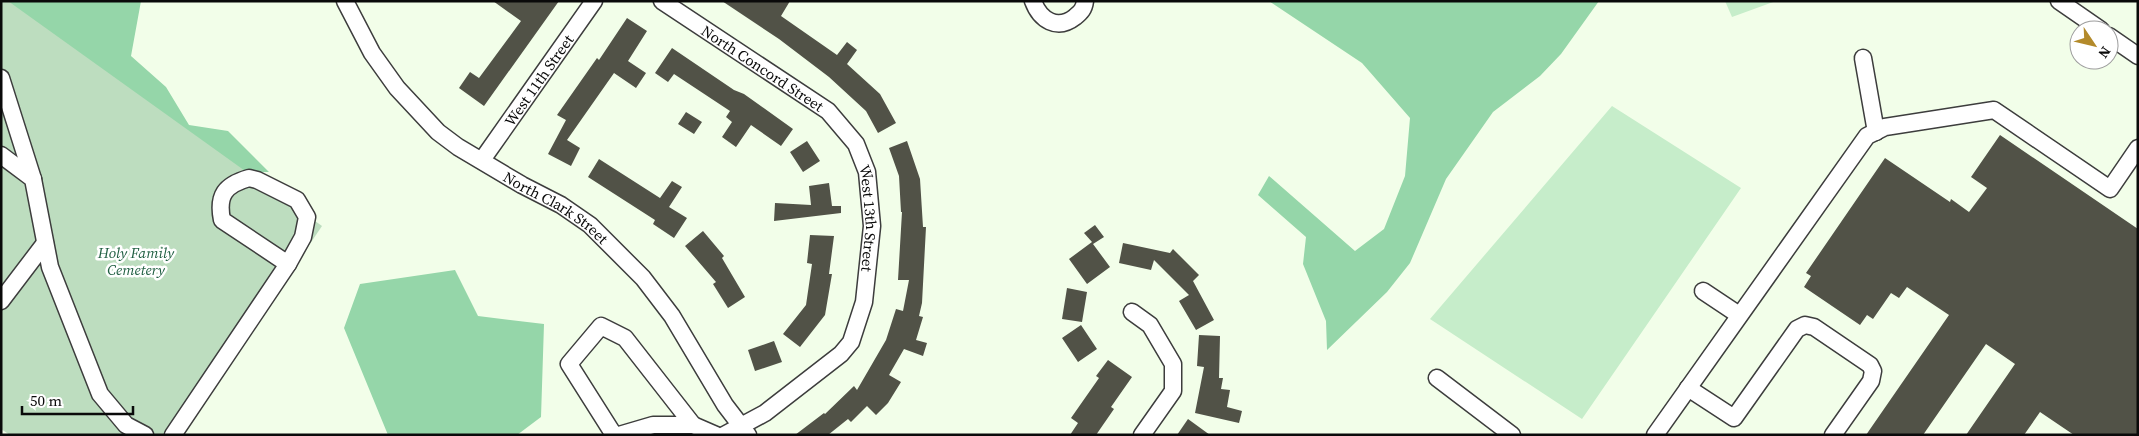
<svg xmlns="http://www.w3.org/2000/svg" width="2139" height="436" font-family="'Source Serif 4',serif">
<rect width="100%" height="100%" fill="#f2fee9"/>
<path fill="#95d6a9" d="M 1,1 L 141,1 L 131,56 L 166,87 L 189,125 L 228,131 L 269,172 L 224,172 Z
M 1269,1 L 1599,1 L 1561,54 L 1540,76 L 1493,112 L 1446,179 L 1410,263 L 1387,292 L 1327,350 L 1326,321 L 1303,264 L 1306,237 L 1258,195 L 1269,176 L 1355,251 L 1384,229 L 1405,176 L 1410,118 L 1362,63 Z
M 455,270 L 478,316 L 544,324 L 541,417 L 517,435 L 388,435 L 344,328 L 360,284 Z"/>
<path fill="#bdddbf" d="M 1,1 L 8,1 L 322,226 L 181,435 L 10,435 L 1,429 Z"/>
<path fill="#c6edca" d="M 1725,1 L 1776,1 L 1732,17 Z
M 1612,106 L 1741,188 L 1582,419 L 1430,319 Z"/>
<path fill="#515247" d="M 493,1 L 559,1 L 484,106 L 459,88 L 470,72 L 479,78 L 521,21 Z
M 722,1 L 790,1 L 781,16 L 837,55 L 847,42 L 857,50 L 847,64 L 880,94 L 896,123 L 878,133 L 866,111 L 829,77 L 779,39 Z
M 627,18 L 647,31 L 628,61 L 646,73 L 636,88 L 614,73 L 567,140 L 580,148 L 571,166 L 548,154 L 566,120 L 557,115 L 597,58 L 599,60 Z
M 672,48 L 734,90 L 744,94 L 793,129 L 781,146 L 751,125 L 736,147 L 722,137 L 732,122 L 726,117 L 730,111 L 674,74 L 668,82 L 655,73 Z
M 686,112 L 702,122 L 694,134 L 678,124 Z
M 2000,135 L 2138,229 L 2138,435 L 2074,435 L 2040,412 L 2024,435 L 1966,435 L 2015,364 L 1986,344 L 1923,435 L 1866,435 L 1949,315 L 1907,287 L 1899,298 L 1891,293 L 1873,319 L 1867,315 L 1860,325 L 1804,287 L 1811,276 L 1806,273 L 1885,158 L 1950,202 L 1951,199 L 1969,212 L 1987,188 L 1971,177 Z
M 807,141 L 820,161 L 803,172 L 790,152 Z
M 907,141 L 920,179 L 923,227 L 926,227 L 922,303 L 919,316 L 923,317 L 916,340 L 927,343 L 923,356 L 904,349 L 889,375 L 901,382 L 888,403 L 876,415 L 867,406 L 851,422 L 848,419 L 828,435 L 795,435 L 824,413 L 825,414 L 854,386 L 857,390 L 886,340 L 896,309 L 903,311 L 909,280 L 898,280 L 902,212 L 901,212 L 899,176 L 889,148 Z
M 599,159 L 660,198 L 672,181 L 682,187 L 669,207 L 687,218 L 674,238 L 653,224 L 655,220 L 588,177 Z
M 829,183 L 832,206 L 841,206 L 841,213 L 774,221 L 775,203 L 811,205 L 809,186 Z
M 1095,225 L 1104,237 L 1093,244 L 1110,267 L 1087,284 L 1069,259 L 1092,242 L 1084,233 Z
M 703,231 L 724,256 L 722,258 L 745,297 L 728,308 L 713,284 L 716,282 L 685,246 Z
M 810,235 L 834,236 L 829,274 L 832,274 L 825,315 L 800,347 L 783,334 L 806,305 L 812,264 L 807,263 Z
M 1123,243 L 1170,253 L 1173,249 L 1199,275 L 1193,281 L 1214,320 L 1196,330 L 1179,301 L 1189,295 L 1154,260 L 1151,270 L 1119,263 Z
M 1067,288 L 1087,292 L 1082,322 L 1062,319 Z
M 1081,325 L 1097,349 L 1078,362 L 1062,338 Z
M 1199,335 L 1220,336 L 1219,378 L 1223,378 L 1221,389 L 1230,390 L 1227,407 L 1242,411 L 1239,423 L 1195,413 L 1204,367 L 1197,366 Z
M 774,341 L 782,362 L 755,371 L 748,350 Z
M 1108,360 L 1132,377 L 1111,407 L 1114,409 L 1096,435 L 1070,435 L 1078,423 L 1071,418 L 1099,378 L 1096,376 Z
M 1188,419 L 1210,435 L 1177,435 Z"/>
<g fill="none" stroke-linecap="round" stroke-linejoin="round">
<defs>
<g id="minor">
<path id="s1" d="M 345,1 L 372,53 L 397,88 L 438,132 L 458,147 L 522,185 L 561,205 L 590,225 L 643,278 L 672,316 L 725,405 L 748,435"/>
<path id="s2" d="M 662,1 L 828,111 L 856,144 L 867,172 L 872,226 L 864,302 L 851,342 L 841,354 L 765,413 L 724,435"/>
<path d="M 1033,1 C 1040,20 1057,31 1075,17 C 1081,12 1084,9 1085,1"/>
<path d="M 2059,1 L 2101,30"/>
<path d="M 2109,36 L 2138,56"/>
<path d="M 1863,58 L 1876,132"/>
<path d="M 1,78 L 33,179"/>
<path d="M 1,155 L 33,179 L 50,267 L 100,394 L 126,425 L 145,435"/>
<path id="s3" d="M 482,160 L 594,1"/>
<path d="M 249,178 L 257,180 L 297,200 L 307,217 L 303,237 L 288,264 L 222,220 C 217,195 225,185 249,178 Z"/>
<path d="M 1703,291 L 1739,315"/>
<path d="M 1,301 L 45,243"/>
<path d="M 1132,312 L 1150,325 L 1173,364 L 1173,391 L 1142,435"/>
<path d="M 1437,378 L 1512,435"/>
<path d="M 1688,388 L 1734,418 L 1797,329 L 1805,325 L 1814,327 L 1870,365 L 1873,371 L 1871,381 L 1833,435"/>
<path d="M 693,425 L 716,435"/>
<path d="M 173,435 L 288,264"/>
<path d="M 614,435 L 569,364 L 601,326 L 625,338 L 693,425 L 653,425 L 619,435"/>
<path d="M 1655,435 L 1867,136 L 1885,127 L 1994,110 L 2110,189 L 2138,148"/>
</g>
</defs>
<use href="#minor" stroke="#3d3d3d" stroke-width="19"/>
<use href="#minor" stroke="#fff" stroke-width="16"/>
</g>
<g text-anchor="middle" dominant-baseline="central" stroke-width="5" stroke-linejoin="round" paint-order="stroke">
<g font-size="15" fill="#0a0a0a" stroke="#fff">
<text stroke="none"><textPath href="#s2" startOffset="121">North Concord Street</textPath></text>
<text stroke="none"><textPath href="#s3" startOffset="98">West 11th Street</textPath></text>
<text stroke="none"><textPath href="#s1" startOffset="302">North Clark Street</textPath></text>
<text stroke="none"><textPath href="#s2" startOffset="319">West 13th Street</textPath></text>
</g>
<g font-size="15" font-style="italic" fill="#1f5e41" stroke="#fff">
<text x="136" y="252">Holy Family<tspan x="136" dy="17">Cemetery</tspan></text>
</g>
</g>
<rect width="2139" height="436" fill="none" stroke="#0a0a0a" stroke-width="5"/>
<g transform="translate(2094 45) rotate(125)"><circle r="24" fill="#ffffff" stroke="#9d9d9d"/>
<path d="M0-4L9 19L0 12L-9 19Z" fill="#b38a2a"/>
<text y="-8" font-size="14" font-weight="bold" text-anchor="middle" fill="#0a0a0a">N</text>
</g>
<path d="M22 406v8h111v-8" fill="none" stroke="#0a0a0a" stroke-width="2.5"/>
<text x="30" y="406" font-size="15" fill="#0a0a0a" stroke="#ffffff" stroke-width="4" paint-order="stroke">50 m</text>
</svg>
